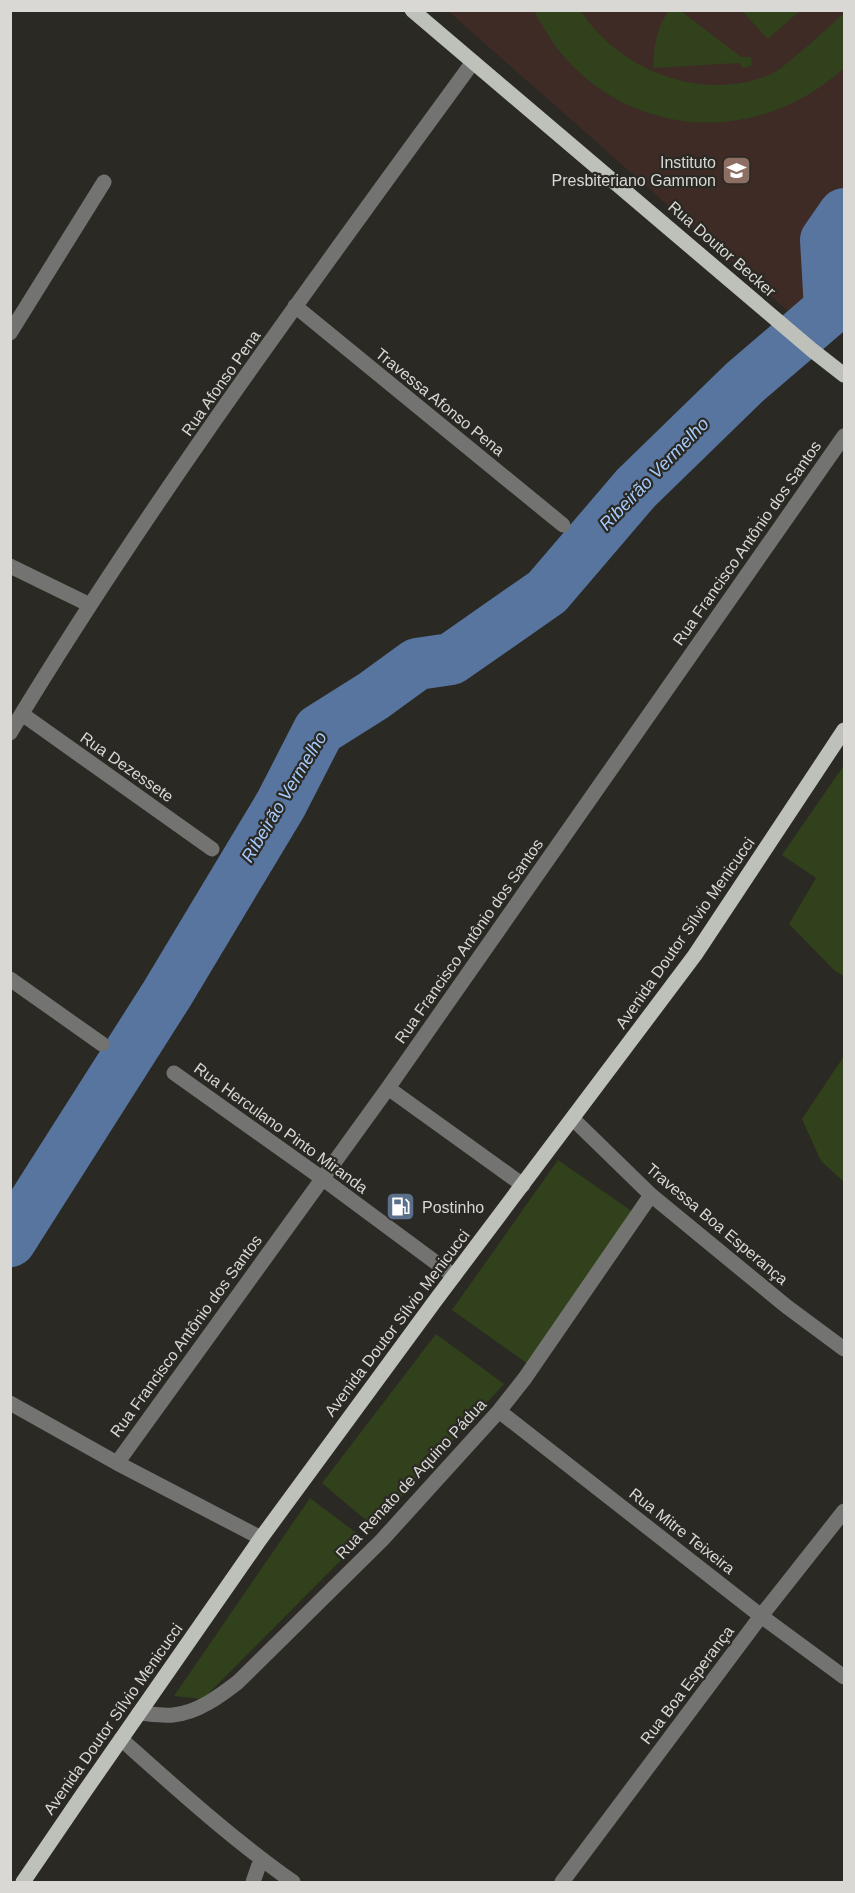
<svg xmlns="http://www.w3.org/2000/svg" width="855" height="1893" font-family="Arial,sans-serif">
<rect width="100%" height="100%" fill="#2a2924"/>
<path fill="#3e2b25" d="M 448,11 L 844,11 L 844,331 L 815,335 Z"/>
<path fill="#30411c" d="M 534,11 L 581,11 C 620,72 707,105 775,72 C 781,69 787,63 793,58 C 811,44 827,28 844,13 L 844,68 C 764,142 642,142 567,60 C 553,45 544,28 534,11 Z
M 669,11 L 681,11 L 741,57 L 750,57 L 752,61 L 751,66 L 743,68 L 739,63 L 653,68 C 654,48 656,27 669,11 Z
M 742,11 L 800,11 L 768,39 Z
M 844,765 L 844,976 L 835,971 L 789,924 L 816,878 L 782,855 Z
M 844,1056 L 844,1182 L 821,1161 L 802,1119 Z
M 558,1160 L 633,1212 L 528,1364 L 452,1310 Z
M 436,1334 L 504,1384 L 374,1527 L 322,1483 Z
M 310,1498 L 363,1538 L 203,1699 L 174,1696 Z"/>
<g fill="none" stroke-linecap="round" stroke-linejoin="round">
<path stroke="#57759e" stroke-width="52" d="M 10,1241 L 167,994 L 281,804 L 319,730 L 373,696 L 417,664 L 451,659 L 547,592 L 636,488 L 745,382 L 830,309 L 826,240 L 844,214"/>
<path stroke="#737471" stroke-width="15" d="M 295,306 L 563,525
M 10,333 L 104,182
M 10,566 L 90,605
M 22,714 L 212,849
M 10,733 C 150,501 314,280 473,62
M 10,979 L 102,1044
M 174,1073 L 323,1179 L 454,1276
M 388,1088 L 523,1185
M 573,1119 L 651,1195 L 786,1306 L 844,1349
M 10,1403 L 117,1463 L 261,1538
M 499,1411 L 761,1616 L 844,1677
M 117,1463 L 388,1088 L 844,436
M 139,1713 C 150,1714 162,1716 173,1715 C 197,1713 220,1696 238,1682 L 382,1540 L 499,1411 L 525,1378 L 651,1195
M 121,1739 C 177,1789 232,1839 293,1882
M 253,1882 L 261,1859
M 562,1882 L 761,1616 L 844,1511"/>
<path stroke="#bec0ba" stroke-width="15" d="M 412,10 L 812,350 L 844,375
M 23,1882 L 85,1791 L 261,1538 L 435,1301 L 695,955 L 844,730"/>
</g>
<defs>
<symbol id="school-square" viewBox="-11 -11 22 22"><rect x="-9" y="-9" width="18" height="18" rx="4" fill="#8d6e63" stroke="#2a2924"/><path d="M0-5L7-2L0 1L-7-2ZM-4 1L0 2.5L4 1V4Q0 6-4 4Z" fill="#fff"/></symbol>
<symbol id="fuel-square" viewBox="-11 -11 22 22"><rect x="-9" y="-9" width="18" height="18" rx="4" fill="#5c6f8a" stroke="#2a2924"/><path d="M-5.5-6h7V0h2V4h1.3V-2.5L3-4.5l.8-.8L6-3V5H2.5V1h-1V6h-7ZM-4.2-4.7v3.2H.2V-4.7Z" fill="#fff"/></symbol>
</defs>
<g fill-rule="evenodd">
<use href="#school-square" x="720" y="154" width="33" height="33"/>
<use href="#fuel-square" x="384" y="1190" width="33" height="33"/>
</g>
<g text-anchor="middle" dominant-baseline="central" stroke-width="4.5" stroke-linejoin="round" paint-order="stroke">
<g font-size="16" fill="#d9d8d5" stroke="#2a2924" text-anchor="end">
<text x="716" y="162">Instituto<tspan x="716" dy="18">Presbiteriano Gammon</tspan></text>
<text x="422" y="1207" text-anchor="start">Postinho</text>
</g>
<g font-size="16" fill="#d9d8d5" stroke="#2a2924">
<text transform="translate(722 249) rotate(41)">Rua Doutor Becker</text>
<text transform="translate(221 383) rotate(-55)">Rua Afonso Pena</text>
<text transform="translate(440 402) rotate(39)">Travessa Afonso Pena</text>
<text transform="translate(747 543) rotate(-55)">Rua Francisco Antônio dos Santos</text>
<text transform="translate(127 767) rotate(35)">Rua Dezessete</text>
<text transform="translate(685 933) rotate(-55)">Avenida Doutor Sílvio Menicucci</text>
<text transform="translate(469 941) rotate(-55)">Rua Francisco Antônio dos Santos</text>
<text transform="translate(281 1128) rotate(36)">Rua Herculano Pinto Miranda</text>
<text transform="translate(717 1224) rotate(40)">Travessa Boa Esperança</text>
<text transform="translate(397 1323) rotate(-53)">Avenida Doutor Sílvio Menicucci</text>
<text transform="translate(186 1336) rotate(-54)">Rua Francisco Antônio dos Santos</text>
<text transform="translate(411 1479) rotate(-47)">Rua Renato de Aquino Pádua</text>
<text transform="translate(682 1531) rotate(38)">Rua Mitre Teixeira</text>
<text transform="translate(687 1685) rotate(-53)">Rua Boa Esperança</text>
<text transform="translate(113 1719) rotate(-55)">Avenida Doutor Sílvio Menicucci</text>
</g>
<g font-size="18" font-style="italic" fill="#a6cbfd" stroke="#2a2924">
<text transform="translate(654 474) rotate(-46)">Ribeirão Vermelho</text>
<text transform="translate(284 797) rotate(-59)">Ribeirão Vermelho</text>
</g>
</g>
<rect width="855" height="1893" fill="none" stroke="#d9d8d5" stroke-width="24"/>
</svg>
